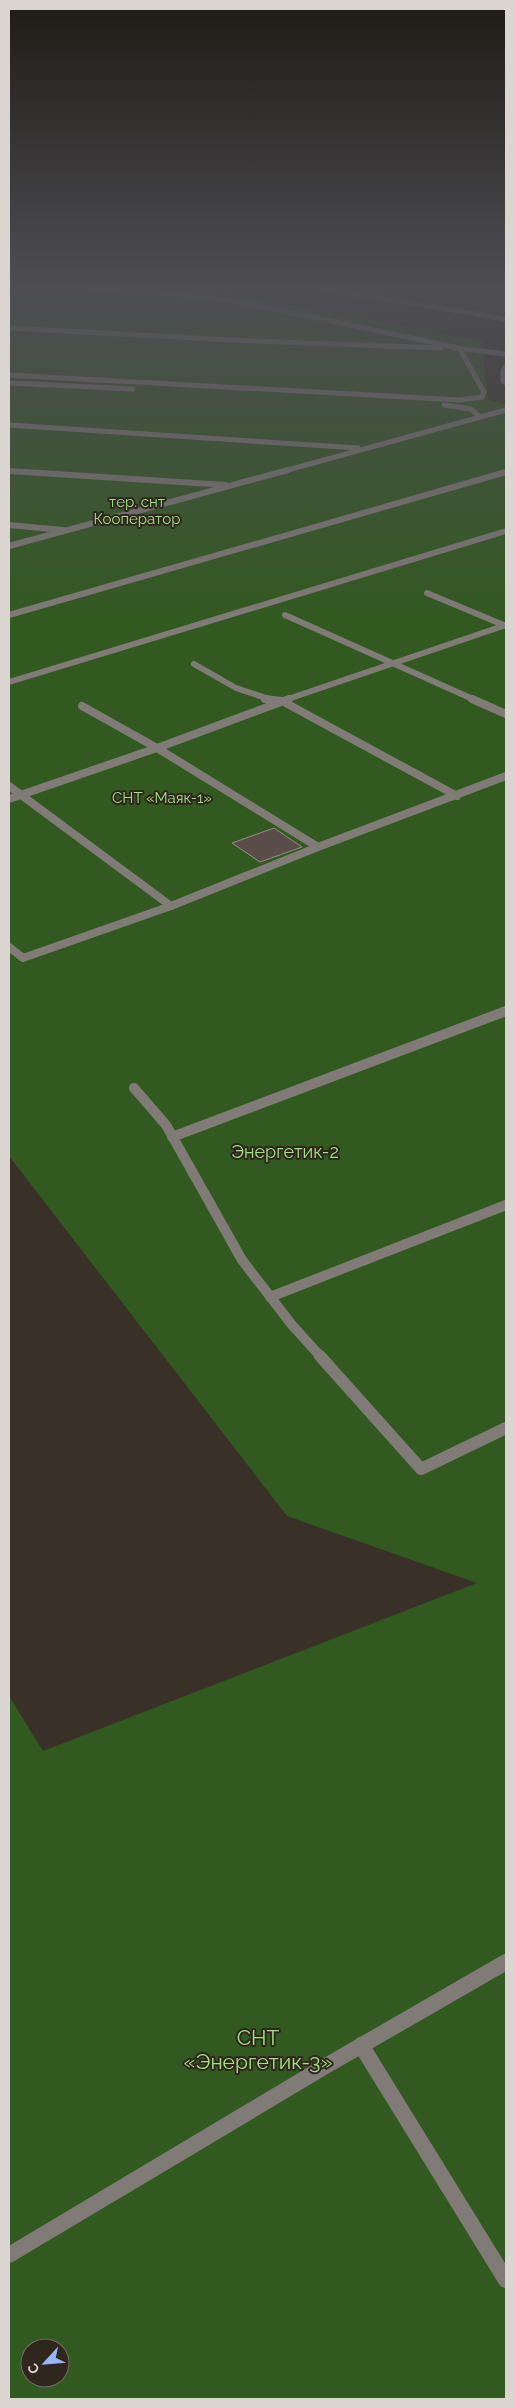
<svg xmlns="http://www.w3.org/2000/svg" width="515" height="2408" font-family="Raleway,sans-serif">
<rect width="100%" height="100%" fill="#393128"/>
<path fill="#325920" fill-rule="evenodd" d="M 9,289 L 209,289 L 482,341 L 488,400 L 506,404 L 506,2399 L 9,2399 L 9,1696 L 43,1751 L 477,1583 L 287,1516 L 9,1156 ZM 30,2348 L 60,2348 L 60,2378 L 30,2378 Z"/>
<path fill="#5a4c49" stroke="#9a8b87" d="M 274,828 L 302,847 L 260,862 L 232,843 Z"/>
<g fill="none" stroke-linecap="round" stroke-linejoin="round">
<path stroke="#817b78" stroke-width="5" d="M 9,328 L 251,341 L 441,348
M 455,348 L 506,354
M 9,375 L 459,400 L 482,397 L 484,392 L 459,348 L 255,305 L 200,296 L 94,289
M 9,383 L 133,389
M 444,405 L 471,409 L 480,417
M 9,425 L 358,448
M 284,471 L 506,410"/>
<path stroke="#817b78" stroke-width="6" d="M 9,471 L 226,485
M 9,525 L 63,530
M 9,546 L 288,470
M 427,593 L 506,626
M 9,615 L 506,472
M 285,615 L 475,700
M 194,664 L 236,688 L 272,700
M 9,682 L 506,531
M 285,700 L 506,625"/>
<path stroke="#817b78" stroke-width="8" d="M 265,699 L 282,701 L 457,796
M 472,699 L 506,714
M 82,706 L 157,748 L 318,847
M 9,786 L 171,906
M 9,799 L 157,748 L 289,699
M 9,947 L 23,958 L 171,906 L 318,847 L 506,776"/>
<path stroke="#817b78" stroke-width="10" d="M 134,1088 L 166,1125 L 242,1260 L 292,1325 L 321,1357
M 172,1137 L 506,1011
M 270,1297 L 506,1205"/>
<path stroke="#817b78" stroke-width="12" d="M 320,1356 L 421,1469 L 506,1428"/>
<path stroke="#817b78" stroke-width="16" d="M 361,2045 L 506,2280
M 9,2255 L 324,2067 L 506,1962"/>
<path stroke="#817b78" stroke-width="5" d="M 327,289 L 506,319
M 506,366 L 503,371 L 503,381 L 506,383"/>
</g>
<linearGradient id="sky" x2="0" y2="1"><stop stop-color="#1f1b16"/><stop offset="0.46" stop-color="#4e4e53"/><stop offset="1" stop-color="#4e4e53" stop-opacity="0"/></linearGradient>
<rect width="515" height="626" fill="url(#sky)"/>
<g text-anchor="middle" dominant-baseline="central" stroke-width="4" stroke-linejoin="round" paint-order="stroke">
<g font-size="15" fill="#9fe183" stroke="#2f271e">
<text x="137" y="502">тер. снт<tspan x="137" dy="17">Кооператор</tspan></text>
<text x="162" y="798">СНТ «Маяк-1»</text>
</g>
<g font-size="18" fill="#9fe183" stroke="#2f271e">
<text x="285" y="1151">Энергетик-2</text>
</g>
<g font-size="21" fill="#9fe183" stroke="#2f271e">
<text x="258" y="2037">СНТ<tspan x="258" dy="24">«Энергетик-3»</tspan></text>
</g>
</g>
<rect width="515" height="2408" fill="none" stroke="#dad5d0" stroke-width="20"/>
<g transform="translate(45 2363) rotate(244)"><circle r="24" fill="#2f271e" stroke="#736d65"/>
<path d="M0-4L9 19L0 12L-9 19Z" fill="#97b6fd"/>
<text y="-8" font-size="14" font-weight="bold" text-anchor="middle" fill="#dad5d0">С</text>
</g>
</svg>
